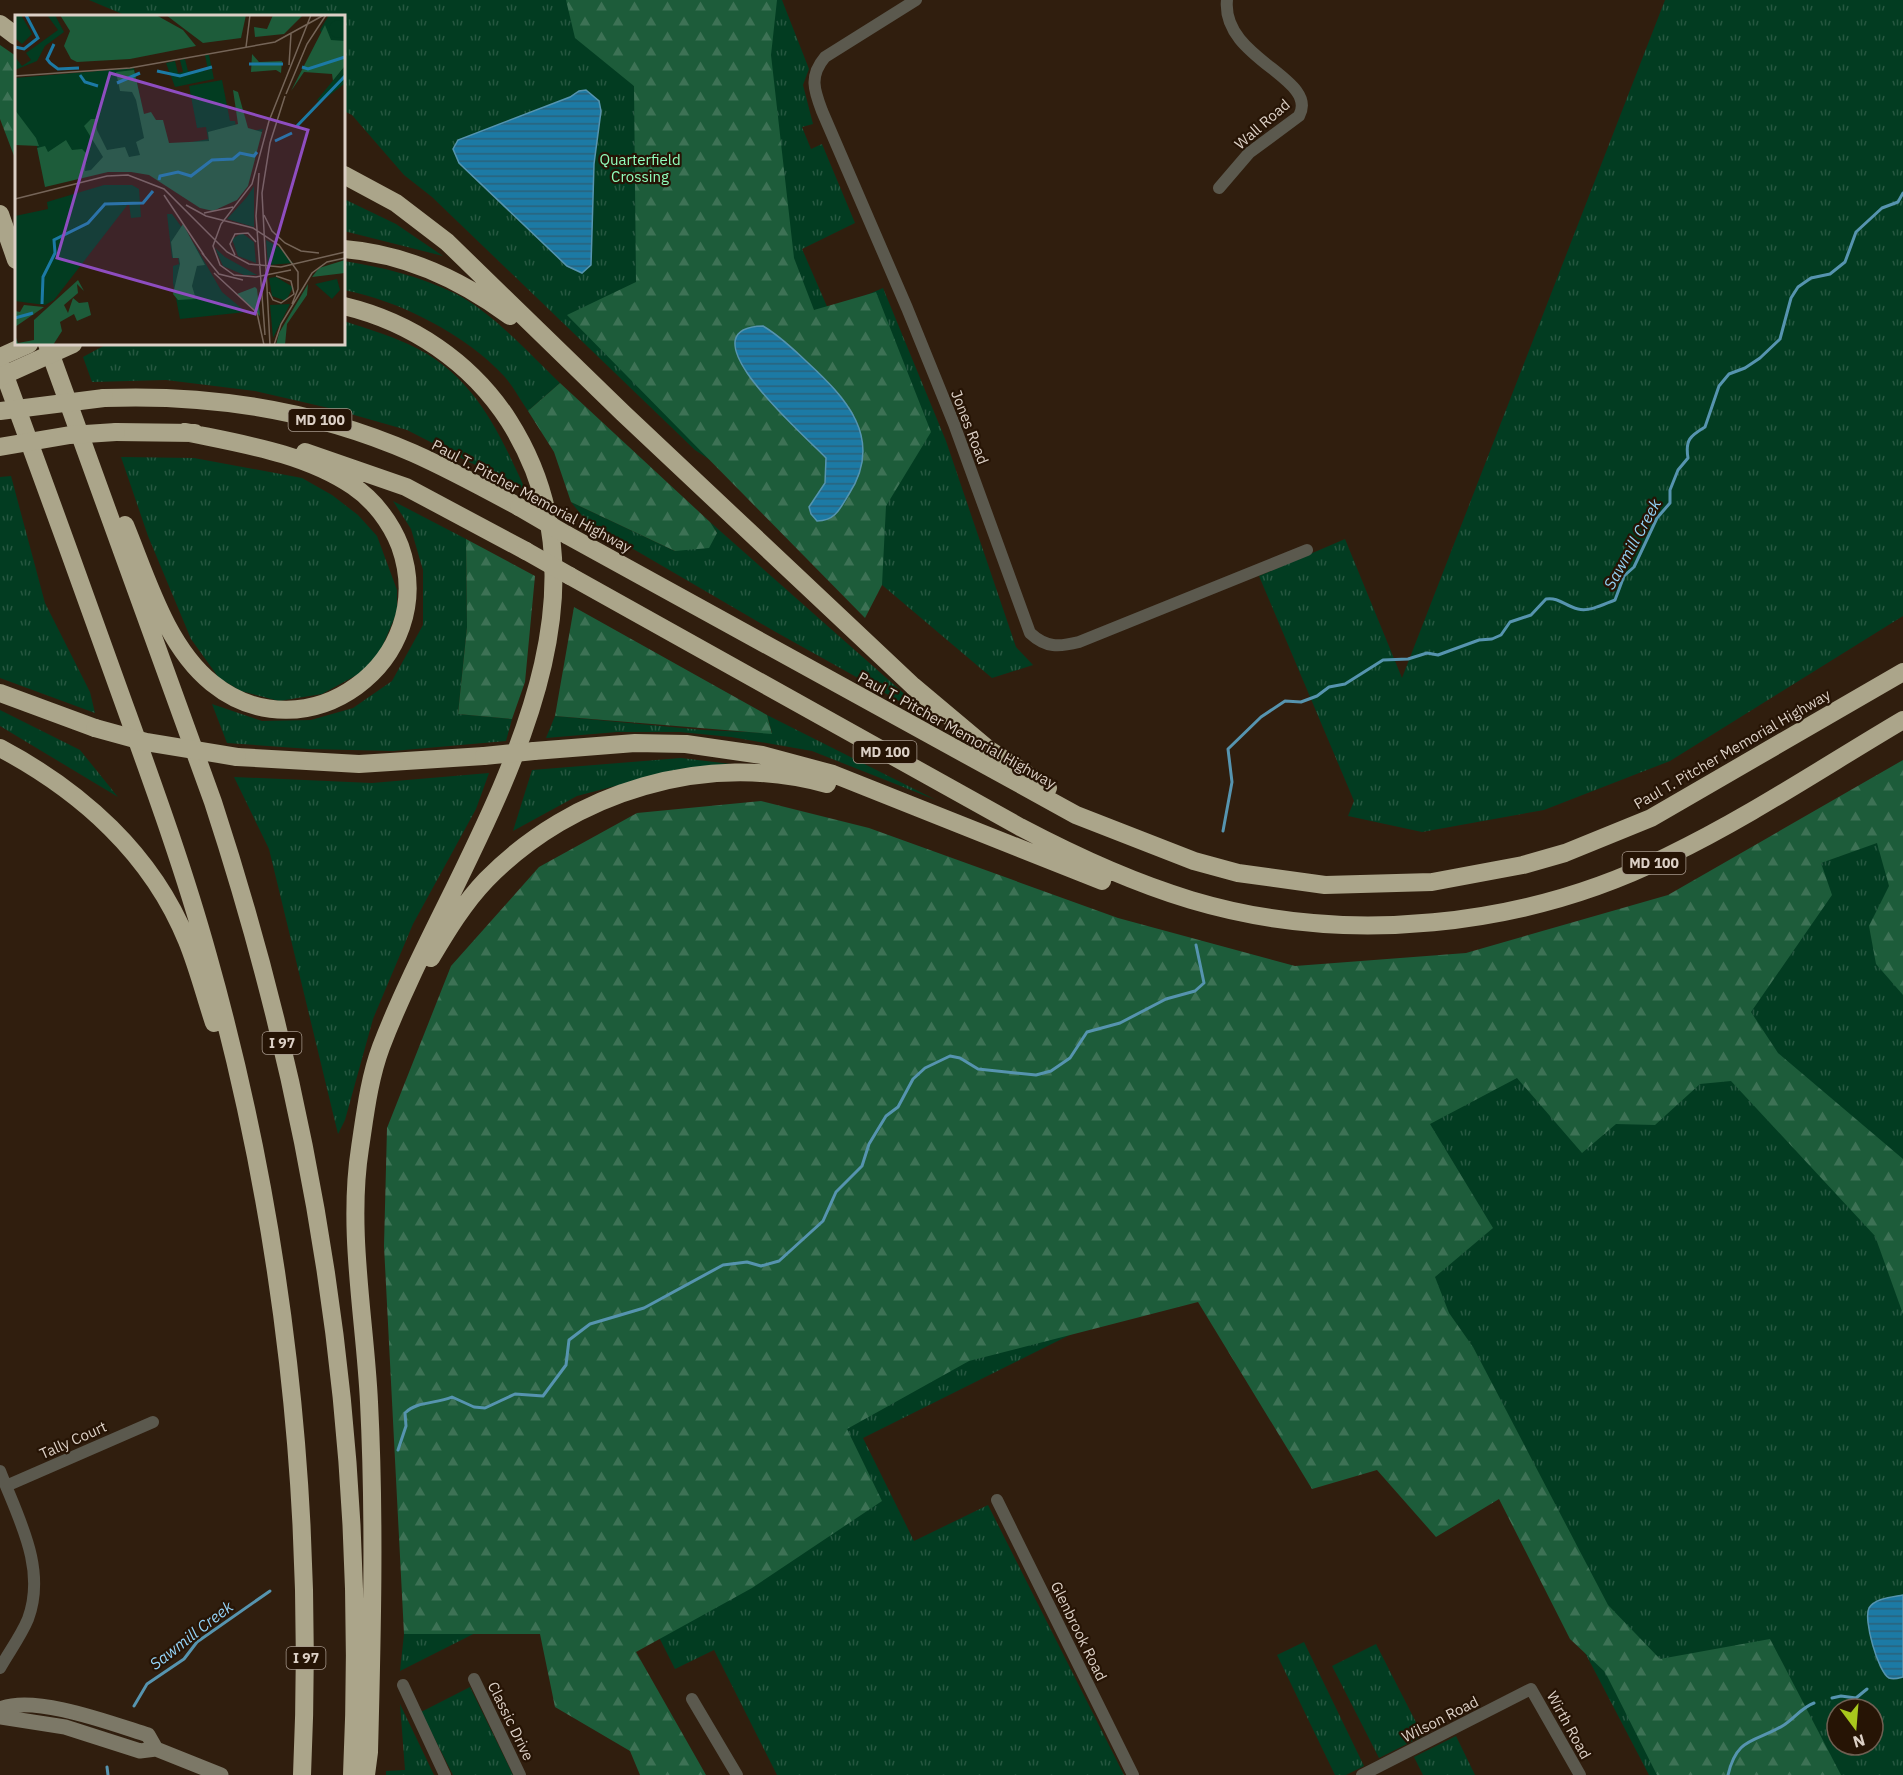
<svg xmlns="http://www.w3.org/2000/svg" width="1903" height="1775" font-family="'IBM Plex Sans',sans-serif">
<defs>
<pattern id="grass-tufts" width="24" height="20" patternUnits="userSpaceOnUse" patternTransform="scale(1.5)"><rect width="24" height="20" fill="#023c21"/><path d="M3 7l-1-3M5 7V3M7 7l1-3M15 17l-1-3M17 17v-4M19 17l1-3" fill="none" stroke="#265740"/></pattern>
<pattern id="forest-firs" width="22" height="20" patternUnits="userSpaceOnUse" patternTransform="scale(1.5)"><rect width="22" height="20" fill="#1d5c3a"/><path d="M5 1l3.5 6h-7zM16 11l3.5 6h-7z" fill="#3d7255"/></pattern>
<pattern id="water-rules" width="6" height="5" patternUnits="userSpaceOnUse" patternTransform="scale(1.5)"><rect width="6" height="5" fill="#1c7aa5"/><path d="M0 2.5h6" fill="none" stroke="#2b627b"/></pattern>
</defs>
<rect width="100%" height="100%" fill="#301e0e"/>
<path fill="url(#grass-tufts)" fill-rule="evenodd" d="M 89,0 L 782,0 L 809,69 L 803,85 L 813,124 L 802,127 L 811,149 L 822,144 L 855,223 L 802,249 L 829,311 L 883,288 L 946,441 L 1016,647 L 1033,665 L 992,678 L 823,535 L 695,450 L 432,197 L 404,175 L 352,115 L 344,111 L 344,16 L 127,16 Z
M 1665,0 L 1903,0 L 1903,616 L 1670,761 L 1544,810 L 1422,832 L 1348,816 L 1354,801 L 1259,576 L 1345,539 L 1402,678 Z
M 344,199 L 396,224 L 443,256 L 344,231 Z
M 344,261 C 382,267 419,276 454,293 C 490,310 531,355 560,383 L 528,411 C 520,400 513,386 504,376 C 467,335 398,300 344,290 Z
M 344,321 C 365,328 388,335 408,344 C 474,374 498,430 526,491 L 407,430 L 333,409 L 255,391 L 166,380 L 92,382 L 83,357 L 107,344 L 344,344 Z
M 121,457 L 194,458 L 302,478 L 332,495 L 358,515 L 377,536 L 397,590 L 397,612 L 380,652 L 364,671 L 322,694 L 279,701 L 241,691 L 219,678 L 191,639 L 148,536 Z
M 11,476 L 45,603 L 90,692 L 95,713 L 0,678 L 0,477 Z
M 393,501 L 466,539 L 467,627 L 458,714 L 512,719 L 506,741 L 393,751 L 310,749 L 227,743 L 212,704 L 262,721 L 311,720 L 353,708 L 392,681 L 423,625 L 423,570 L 411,529 Z
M 571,502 L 675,551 L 717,533 L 710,522 L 935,721 L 774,631 L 587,522 Z
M 0,710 L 80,750 L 118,797 L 0,726 Z
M 767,715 L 936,800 L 812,751 L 731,737 L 680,732 L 617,732 L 546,738 L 555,716 L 703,730 L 772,733 Z
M 681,758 L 731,764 L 680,769 L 577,796 L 513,831 L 532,770 Z
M 489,773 L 476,809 L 413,924 L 373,1019 L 345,1120 L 338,1134 L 269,849 L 234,777 L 372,783 Z
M 1903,784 L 1903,1775 L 1649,1775 L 1347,1197 L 863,1438 L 914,1541 L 988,1505 L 1124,1775 L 777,1775 L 714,1650 L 675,1669 L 620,1560 L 400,1671 L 434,1357 L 1216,983 L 1536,961 ZM 1837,1709 L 1873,1709 L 1873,1745 L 1837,1745 Z
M 1304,1642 L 1364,1766 L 1346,1775 L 1335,1775 L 1277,1655 Z
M 1376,1644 L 1423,1736 L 1379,1758 L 1332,1666 Z
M 470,1687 L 513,1775 L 453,1775 L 421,1712 Z
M 400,1704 L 434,1775 L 386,1775 L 386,1771 L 405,1770 Z
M 1456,1736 L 1475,1775 L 1423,1775 L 1414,1757 Z"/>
<path fill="url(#forest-firs)" d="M 566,0 L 777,0 L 771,55 L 794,258 L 814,310 L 876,292 L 931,432 L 886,506 L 882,585 L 865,618 L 567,315 L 636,282 L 634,86 L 575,38 Z
M 0,45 L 16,56 L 16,161 L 0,119 Z
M 560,383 L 710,522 L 717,533 L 709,548 L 675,551 L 571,502 L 554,452 L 528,411 Z
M 466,539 L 535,576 L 525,682 L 512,719 L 458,714 L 467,627 Z
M 574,607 L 767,715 L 772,734 L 555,716 Z
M 1903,760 L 1903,995 L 1876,964 L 1869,926 L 1889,886 L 1877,843 L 1821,863 L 1832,895 L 1751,1012 L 1778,1053 L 1903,1159 L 1903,1314 L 1875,1236 L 1731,1081 L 1700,1084 L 1655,1125 L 1616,1124 L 1582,1153 L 1517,1078 L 1430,1124 L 1493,1228 L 1435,1277 L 1449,1313 L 1473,1347 L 1608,1605 L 1660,1659 L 1770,1639 L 1841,1775 L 1657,1775 L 1605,1672 L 1570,1639 L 1499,1499 L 1436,1537 L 1377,1470 L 1312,1489 L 1198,1302 L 969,1361 L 847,1429 L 882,1501 L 752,1588 L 636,1652 L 706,1775 L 640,1775 L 630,1751 L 555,1707 L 540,1634 L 404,1634 L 384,1246 L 387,1128 L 451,966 L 539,867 L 637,813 L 761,801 L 869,828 L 1118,918 L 1295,966 L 1466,953 L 1668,895 Z"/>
<path fill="url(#water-rules)" stroke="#5694af" stroke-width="1.5" d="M 586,90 L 599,101 L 601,111 L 594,164 L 591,265 L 582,273 L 567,266 L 459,163 L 453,149 L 458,140 L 570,97 L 579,91 Z
M 763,326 C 780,336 792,348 806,361 C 845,397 885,438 849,494 C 840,509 835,521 817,521 L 811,514 L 809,507 L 825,483 L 826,458 C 812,442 678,328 763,326 Z
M 1903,1595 L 1903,1677 C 1899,1678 1894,1680 1889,1678 C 1878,1672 1863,1619 1869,1608 C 1875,1598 1893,1597 1903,1595 Z"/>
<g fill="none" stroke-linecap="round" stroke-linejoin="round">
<path stroke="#5694af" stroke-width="3" d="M 1223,831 L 1232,782 L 1228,749 L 1261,717 L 1285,701 L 1301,702 L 1317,696 L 1329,687 L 1345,684 L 1383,660 L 1408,659 L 1427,653 L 1438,655 L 1479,640 L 1492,639 L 1501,635 L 1510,622 L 1531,615 L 1546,599 C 1559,597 1565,606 1578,609 C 1590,612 1604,604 1615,600 L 1624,576 L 1634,567 L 1657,518 L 1670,503 L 1670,490 L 1678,470 L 1688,458 C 1685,440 1690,436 1705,427 L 1719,386 L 1729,374 L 1745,368 L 1760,358 L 1780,339 L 1791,298 L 1798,287 L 1811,278 L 1830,274 L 1845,262 L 1856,232 L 1882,208 L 1898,202 L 1903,193
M 398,1450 L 406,1426 L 405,1413 C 417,1401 436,1404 452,1397 L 474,1407 L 485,1408 L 515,1394 L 543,1396 L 566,1365 L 569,1340 L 590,1324 L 644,1308 L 723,1265 L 747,1262 L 761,1266 L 779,1261 L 823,1221 L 836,1192 L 862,1166 L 869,1144 L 886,1116 L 898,1107 L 913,1079 L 925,1068 L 950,1056 L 960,1058 L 978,1069 L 1036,1075 L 1051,1071 L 1070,1058 L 1087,1032 L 1120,1023 L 1166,999 L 1195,991 L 1204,983 L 1196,945
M 1832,1698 L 1841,1696 L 1856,1698 L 1867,1689
M 134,1706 L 147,1684 L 184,1659 L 197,1642 L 270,1591
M 107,1767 L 108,1775
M 1728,1775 C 1737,1736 1755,1743 1784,1725 C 1795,1718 1801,1708 1814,1703"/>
<path stroke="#5b594e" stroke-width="12" d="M 916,0 L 825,57 C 809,76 814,90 822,111 L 907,308 L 954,424 L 1030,633 C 1046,648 1059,647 1079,642 L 1307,550
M 1219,188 L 1249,153 L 1299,116 C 1320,78 1221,59 1227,0
M 0,1471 C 18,1518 47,1568 28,1619 C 21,1636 9,1652 0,1668
M 6,1486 L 153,1422
M 997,1500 L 1133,1775
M 474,1679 L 520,1775
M 403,1685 L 445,1775
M 692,1699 L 737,1775
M 1362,1775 L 1531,1689 L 1580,1775"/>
<path stroke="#7c7867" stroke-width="15" d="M 0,1709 C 34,1694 113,1724 148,1735 L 156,1749
M 0,1717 L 65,1727 L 140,1751 L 156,1749 L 221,1775"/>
<path stroke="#aba58a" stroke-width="18" d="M 0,24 L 16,36
M 344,175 L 396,203 L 447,242 L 623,413 L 913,686 L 988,749 L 1048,788
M 0,214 L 16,260
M 344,249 C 406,254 460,279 510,316
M 344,306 C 411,322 471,362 509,421 C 638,625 453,858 381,1047 C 369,1079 365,1115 360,1148 C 347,1231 365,1319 369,1402 C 375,1519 372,1636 369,1752 L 366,1775
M 47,344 L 213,802 C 316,1116 368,1444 352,1775
M 0,357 L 29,344
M 0,362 C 39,468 77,573 115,679 C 148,771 182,862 208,956 C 283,1222 315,1500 302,1775
M 104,398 C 210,394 315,410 413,453 C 449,469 484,488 519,507
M 116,432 L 195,433
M 305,452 L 406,487 L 526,551
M 125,525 C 147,578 166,646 212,683 C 306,759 441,661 400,546 C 391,523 374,500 353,486 C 304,453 242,444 185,432
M 567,535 L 1076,815 L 1194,861 L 1238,873 L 1325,885 L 1432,882 L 1523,865 L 1565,853 L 1651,818 L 1903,672
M 570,576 L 1020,827 C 1075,856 1131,882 1191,900 C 1345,946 1524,928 1668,856 C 1749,817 1825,766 1903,720
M 0,693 L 95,728
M 0,748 C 81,791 152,854 187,941 C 198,968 205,996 214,1023
M 534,751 L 635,743 L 686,744 L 762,755 L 833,774 L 1102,881
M 237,757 L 359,764 L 484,756
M 431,958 C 447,931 464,903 486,880 C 573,791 706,751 827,784"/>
<path stroke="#aba58a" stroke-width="18" d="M 0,377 L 73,344
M 0,411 L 104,398
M 0,447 L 70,435 L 116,432
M 519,507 L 567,535
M 526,551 L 570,576
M 95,728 L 146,742 L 237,757
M 484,756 L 534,751"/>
</g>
<g text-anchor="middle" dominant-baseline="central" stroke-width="4.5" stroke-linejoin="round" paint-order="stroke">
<g fill="#261405" stroke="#a5988c" stroke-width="1.5">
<rect x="288.5" y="409" width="63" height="22" rx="4.5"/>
<rect x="853.5" y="741" width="63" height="22" rx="4.5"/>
<rect x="1622.5" y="852" width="63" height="22" rx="4.5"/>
<rect x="262.5" y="1032" width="39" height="22" rx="4.5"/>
<rect x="286.5" y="1647" width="39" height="22" rx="4.5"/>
</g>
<g font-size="14" font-weight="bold" fill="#dcd0c6">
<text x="320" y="420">MD 100</text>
<text x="885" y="752">MD 100</text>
<text x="1654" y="863">MD 100</text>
<text x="282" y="1043">I 97</text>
<text x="306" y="1658">I 97</text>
</g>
<g font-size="15" fill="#dcd0c6" stroke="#261405">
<text transform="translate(1262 124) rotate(-41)">Wall Road</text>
<text transform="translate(970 427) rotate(69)">Jones Road</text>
<text transform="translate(532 496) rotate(28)">Paul T. Pitcher Memorial Highway</text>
<text transform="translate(957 730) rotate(29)">Paul T. Pitcher Memorial Highway</text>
<text transform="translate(1732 749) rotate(-30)">Paul T. Pitcher Memorial Highway</text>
<text transform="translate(73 1440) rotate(-24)">Tally Court</text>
<text transform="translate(1079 1631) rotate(64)">Glenbrook Road</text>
<text transform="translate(1440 1719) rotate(-27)">Wilson Road</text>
<text transform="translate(511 1721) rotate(64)">Classic Drive</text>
<text transform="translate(1569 1725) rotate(61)">Wirth Road</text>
</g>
<g font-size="15" fill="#91febd" stroke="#261405">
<text x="640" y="159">Quarterfield<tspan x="640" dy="17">Crossing</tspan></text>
</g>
<g font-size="16" font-style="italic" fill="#93d2f6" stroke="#261405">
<text transform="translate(1632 544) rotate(-61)">Sawmill Creek</text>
<text transform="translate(191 1635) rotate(-38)">Sawmill Creek</text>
</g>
</g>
<g transform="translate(15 15)">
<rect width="330" height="330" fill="#301e0e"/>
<path d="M 0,0 L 6,0 L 17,19 L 7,29 L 0,23 ZM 32,0 L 40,0 L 49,17 L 30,31 L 22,46 L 0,55 L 0,42 L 7,51 L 16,45 L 11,38 L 43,15 ZM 314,0 L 330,0 L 330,55 L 305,15 ZM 190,40 L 194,40 L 199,64 L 160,72 L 151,48 L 160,46 L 163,58 L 168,57 L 165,45 L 170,44 L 173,56 L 189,56 L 193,55 ZM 119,53 L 136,135 L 193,124 L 191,112 L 182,113 L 174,71 L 207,65 L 215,106 L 220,106 L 222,118 L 248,114 L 235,145 L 140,155 L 93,154 L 30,170 L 21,126 L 0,102 L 0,63 ZM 89,170 L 117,170 L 124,174 L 126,202 L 116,203 L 114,188 L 39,285 L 30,290 L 0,286 L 0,201 L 33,194 L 32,187 ZM 239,171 L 239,212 L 212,204 L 232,182 ZM 152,199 L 157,199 L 181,232 L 207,277 L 231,297 L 165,304 L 158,268 L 158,251 L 164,249 L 163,242 L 157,243 ZM 227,218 L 239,227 L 241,248 L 223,241 L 217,224 ZM 251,225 L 264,232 L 278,248 L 253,250 ZM 200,233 L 210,242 L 242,260 L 229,260 L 208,251 ZM 261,262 L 278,272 L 271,286 L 257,281 L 254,263 ZM 322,264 L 325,275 L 317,284 L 300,269 ZM 275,289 L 258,323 L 255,290 Z" fill="#023c21"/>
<path d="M 45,0 L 141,0 L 168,15 L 181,31 L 115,44 L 62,47 L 56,44 L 49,31 L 55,16 ZM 151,0 L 231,0 L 226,23 L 188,28 ZM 258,0 L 288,0 L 269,19 L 240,22 L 239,12 L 252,14 ZM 310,10 L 316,25 L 330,26 L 330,51 L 318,66 L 317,59 L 289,57 L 276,76 ZM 237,39 L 244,47 L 267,46 L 266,58 L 261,55 L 236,57 ZM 119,55 L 129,99 L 136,97 L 141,105 L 148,105 L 154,128 L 194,126 L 193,117 L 223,109 L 218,75 L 223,77 L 233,113 L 247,117 L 233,171 L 222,185 L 198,196 L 185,193 L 134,160 L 116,157 L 93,157 L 30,172 L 22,133 L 30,131 L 33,137 L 51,125 L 57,135 L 67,134 L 72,139 L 70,156 L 76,155 L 88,142 L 69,111 L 76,104 L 81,104 L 82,115 L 92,135 L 110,132 L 114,142 L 125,140 L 121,127 L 129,123 L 121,85 L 117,77 L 105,76 L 101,57 ZM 0,95 L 21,123 L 24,131 L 0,130 ZM 168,209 L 190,250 L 182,251 L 177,271 L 181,284 L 163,285 L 158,279 L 165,249 L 164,243 L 158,243 L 156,227 ZM 330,245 L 330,258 L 297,262 L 304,253 ZM 63,265 L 69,276 L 62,269 L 63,278 L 49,290 L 53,298 L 58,283 L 64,288 L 73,287 L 76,300 L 62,306 L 59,299 L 45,307 L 47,316 L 38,330 L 0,330 L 0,320 L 3,328 L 19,325 L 19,305 ZM 293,269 L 292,280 L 272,309 L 270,330 L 261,330 L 264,318 ZM 240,272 L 242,274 L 245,301 L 222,279 ZM 9,290 L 29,292 L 0,312 L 0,296 L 5,297 Z" fill="#1d5c3a"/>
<path d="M 330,51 L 329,69 L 306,87 L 302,85 Z" fill="#023c21"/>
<path d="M314 14a9 9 0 1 1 18 0a9 9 0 1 1-18 0Z" fill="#023c21"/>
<path fill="none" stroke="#1c7aa5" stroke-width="3" d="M 39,29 L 32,44 L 35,48 L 43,54 L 64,53M 0,32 L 9,34 L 23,23 L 11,0M 234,49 L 268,49M 287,52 L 293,54 L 330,42M 142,56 L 165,61 L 197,52M 65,60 L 70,67 L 83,71M 102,68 L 125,58M 281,112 L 330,61M 260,126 L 277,118M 144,165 L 145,161 L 163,157 L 176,161 L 197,145 L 218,144 L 225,138 L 239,141 L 242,137M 27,289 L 28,262 L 40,238 L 39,225 L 73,208 L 90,189 L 128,188 L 138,176M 0,303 L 18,298"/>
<path fill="none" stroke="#756558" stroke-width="1.5" d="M 231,32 L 235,0M 274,50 L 276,19M 0,61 L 115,53 L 260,27 L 309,0M 271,79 L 292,29 L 311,0M 244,158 L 241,201 L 250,320M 149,180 L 189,240M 0,184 L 92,161 L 113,160 L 149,174 L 212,237 L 234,249 L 266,252 L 330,237M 171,190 L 191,201 L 238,213 L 264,230 L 283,257 L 283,274 L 277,289M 189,198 L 218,192M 249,200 L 257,216 L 270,228 L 286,236 L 304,238M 187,238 L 204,259 L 228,265M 220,240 L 215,229 L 220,219 L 233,218 L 241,227M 276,255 L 241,262 L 219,260 L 205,250 L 198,231 L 206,209 L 237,169 L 254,106 L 296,0M 199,258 L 242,298 L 249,330M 254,277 L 258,285 L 266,288 L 279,279 L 276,266 L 261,261M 255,330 L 247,178 L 255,128 L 270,81M 259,330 L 266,309 L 297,258 L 312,247 L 330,243"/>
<path fill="#8e4dc0" fill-opacity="0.15" stroke="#8e4dc0" stroke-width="3" d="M 95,58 L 293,115 L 240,299 L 42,243 Z"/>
<rect width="330" height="330" fill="none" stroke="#dcd0c6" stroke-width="3"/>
</g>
<g transform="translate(1855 1727) rotate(164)"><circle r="28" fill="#261405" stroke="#6f5f52" stroke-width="1.5"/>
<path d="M0-4.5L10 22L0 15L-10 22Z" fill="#a8c71d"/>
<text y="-9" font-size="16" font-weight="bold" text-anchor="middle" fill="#dcd0c6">N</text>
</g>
</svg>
